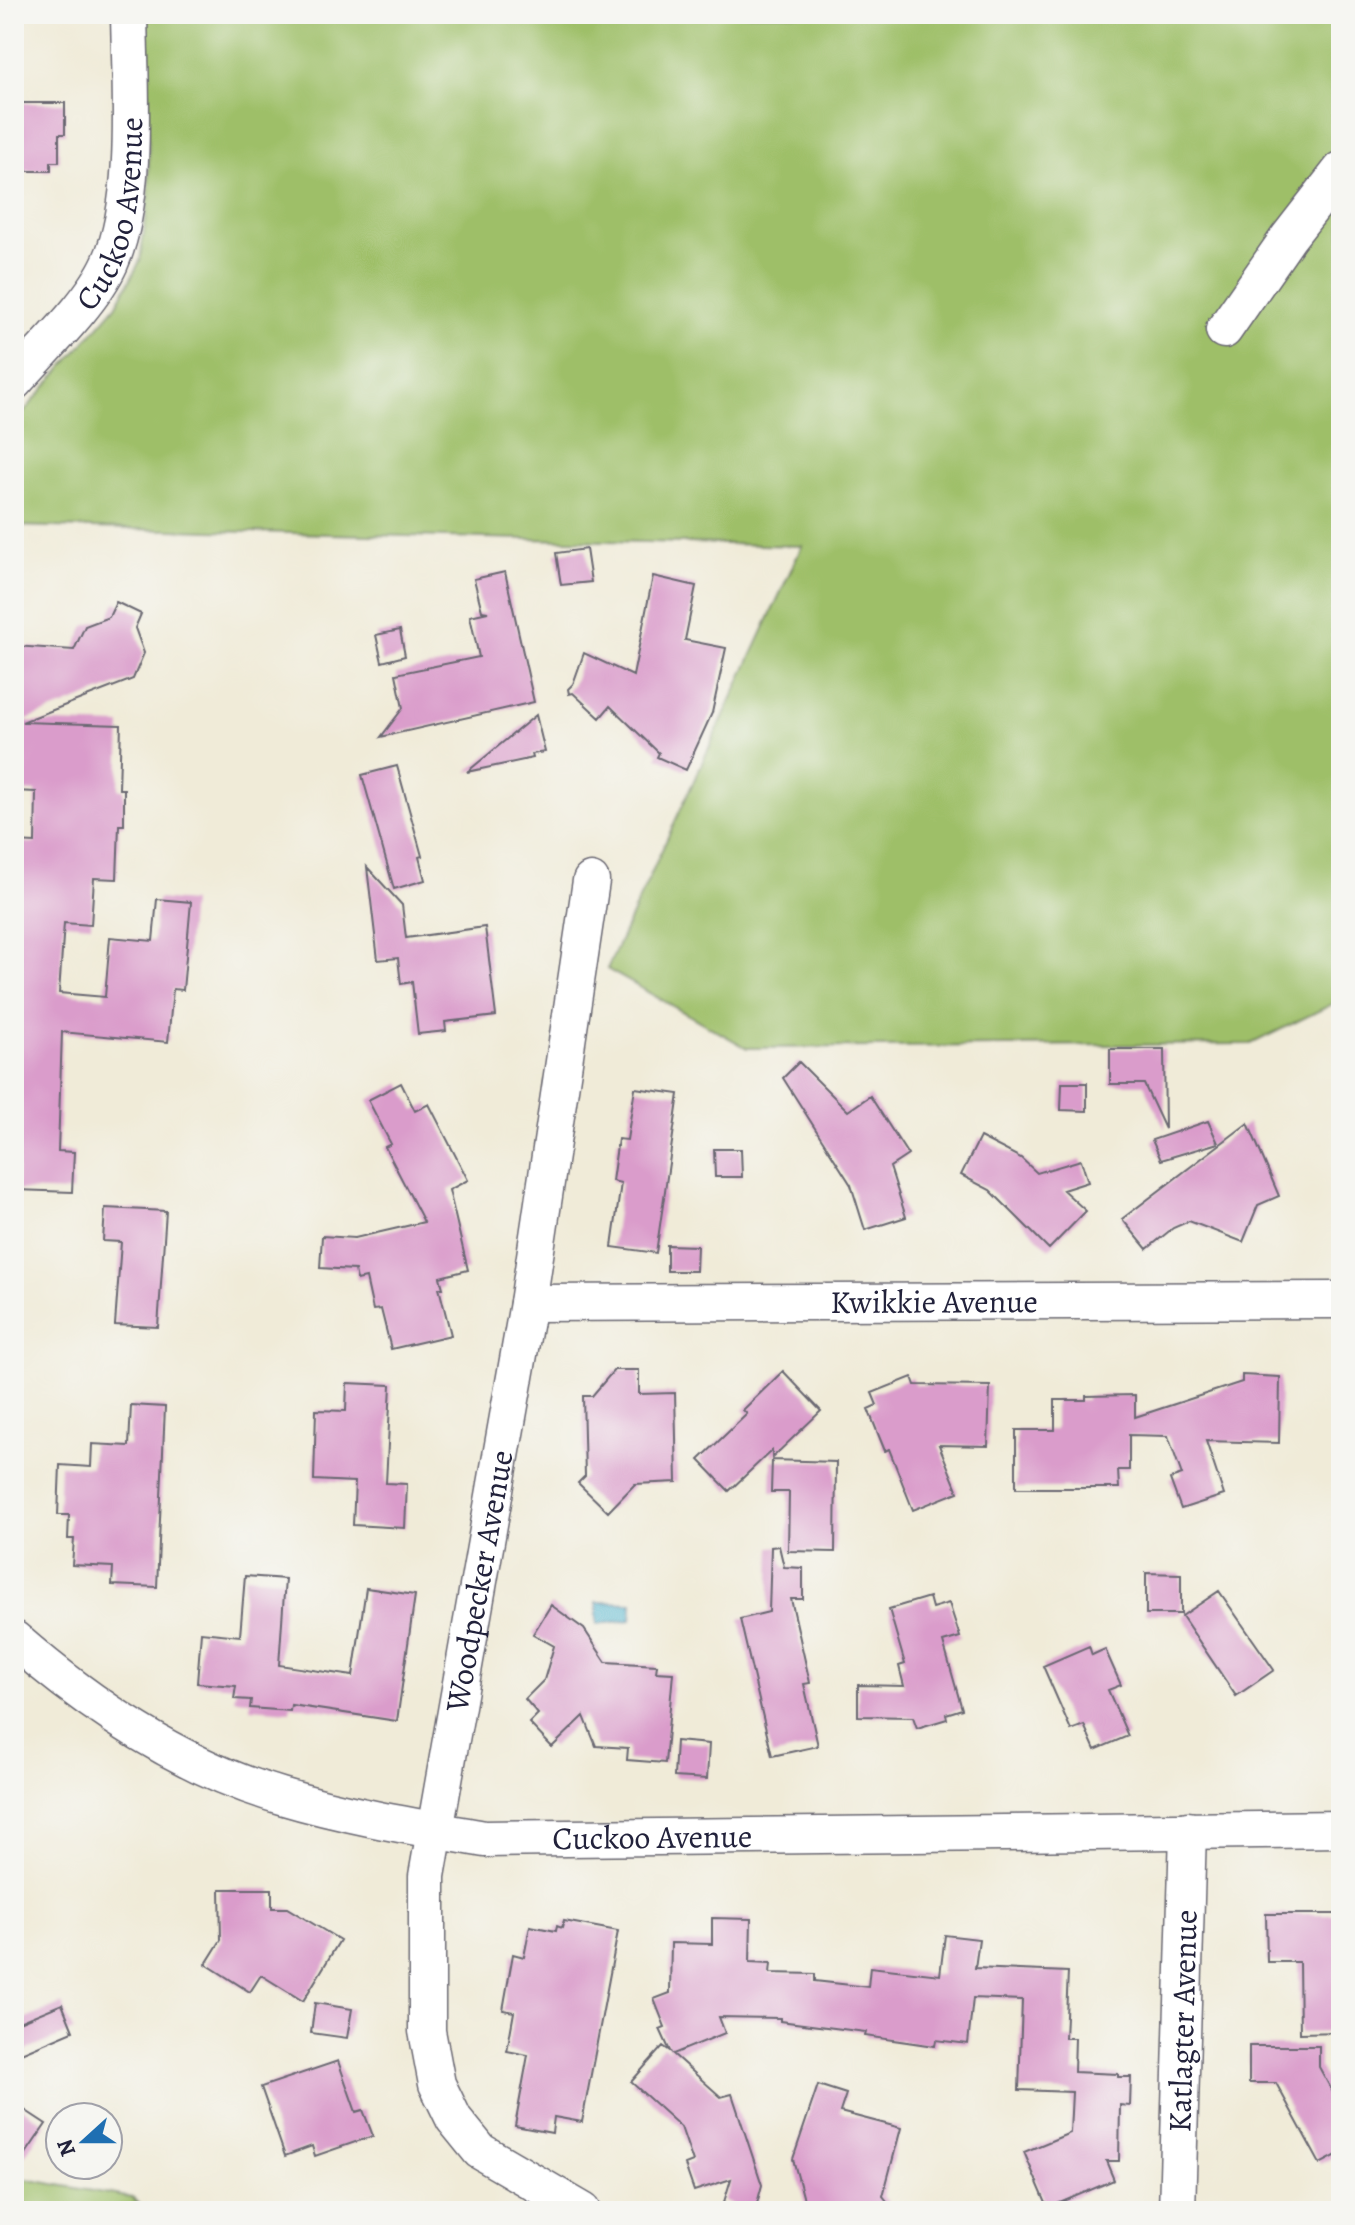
<svg xmlns="http://www.w3.org/2000/svg" width="1355" height="2225" font-family="Alegreya,serif">
<rect width="100%" height="100%" fill="#f6f6f2"/>
<filter id="ink" filterUnits="userSpaceOnUse"><feTurbulence type="fractalNoise" baseFrequency=".0125" numOctaves="2"/><feDisplacementMap in="SourceGraphic" scale="16" xChannelSelector="R" yChannelSelector="G"/><feConvolveMatrix kernelMatrix="1 2 1 2 8 2 1 2 1" color-interpolation-filters="sRGB"/></filter>
<filter id="wash" filterUnits="userSpaceOnUse"><feTurbulence type="fractalNoise" baseFrequency=".006" numOctaves="4" result="noise"/><feDisplacementMap in="SourceGraphic" scale="32" xChannelSelector="R" yChannelSelector="G"/><feGaussianBlur stdDeviation="1.8" result="paint"/><feColorMatrix in="noise" values="0 0 0 0 0 0 0 0 0 0 0 0 0 0 0 0 0 1.4 0 .05"/><feComposite in="paint" operator="in"/></filter>
<g filter="url(#wash)">
<rect width="100%" height="100%" fill="#f0ebd8"/>
<path fill="#9ebf68" stroke="#607052" stroke-width="2" d="M 147,14 L 1341,14 L 1341,1000 L 1251,1044 L 747,1048 L 607,969 L 802,546 L 14,526 L 14,423 L 116,306 L 140,261 L 149,196 Z
M 14,2177 L 132,2198 L 146,2211 L 14,2211 Z"/>
<path fill="#4fb4ce" stroke="#386b84" stroke-width="2" d="M 597,1602 L 632,1603 L 631,1620 L 597,1624 Z"/>
<g id="blocks">
<path fill="#da9ccb" d="M 14,103 L 65,103 L 65,134 L 59,134 L 59,162 L 51,162 L 51,171 L 14,171 Z
M 586,549 L 591,582 L 561,585 L 556,553 Z
M 505,572 L 534,702 L 381,737 L 403,708 L 396,674 L 479,657 L 470,616 L 488,612 L 482,611 L 474,579 Z
M 653,576 L 696,586 L 685,640 L 726,648 L 712,713 L 686,770 L 657,757 L 659,753 L 610,706 L 600,718 L 573,693 L 569,694 L 568,689 L 573,684 L 584,653 L 633,676 Z
M 116,602 L 141,614 L 135,628 L 144,653 L 133,679 L 22,722 L 121,725 L 119,789 L 124,789 L 124,825 L 119,825 L 117,879 L 94,878 L 91,925 L 64,923 L 59,993 L 105,997 L 110,937 L 153,941 L 157,899 L 191,902 L 183,990 L 173,989 L 168,1042 L 62,1032 L 58,1151 L 74,1152 L 72,1192 L 17,1190 L 19,1142 L 14,1141 L 14,1052 L 18,994 L 14,994 L 16,842 L 35,843 L 36,792 L 14,791 L 14,646 L 74,650 L 85,626 L 109,617 Z
M 400,630 L 405,656 L 382,662 L 376,635 Z
M 536,715 L 545,752 L 532,754 L 533,758 L 467,772 Z
M 397,766 L 422,856 L 419,857 L 425,880 L 394,889 L 362,775 Z
M 367,867 L 402,905 L 406,938 L 485,927 L 496,1016 L 445,1022 L 446,1031 L 418,1034 L 412,982 L 401,984 L 398,958 L 378,960 Z
M 1110,1049 L 1164,1049 L 1165,1129 L 1144,1084 L 1110,1084 Z
M 799,1062 L 848,1111 L 870,1096 L 908,1155 L 890,1167 L 906,1217 L 865,1230 L 851,1185 L 783,1078 Z
M 401,1083 L 415,1111 L 429,1104 L 468,1180 L 449,1190 L 468,1270 L 440,1277 L 443,1288 L 439,1288 L 451,1335 L 391,1349 L 381,1309 L 373,1310 L 366,1278 L 357,1280 L 355,1270 L 320,1268 L 322,1236 L 355,1238 L 424,1222 L 385,1147 L 391,1144 L 368,1100 Z
M 1062,1083 L 1087,1083 L 1087,1111 L 1061,1110 Z
M 635,1088 L 679,1094 L 656,1253 L 612,1247 L 621,1183 L 612,1181 L 618,1139 L 627,1140 Z
M 1208,1121 L 1218,1143 L 1161,1160 L 1152,1140 Z
M 1248,1123 L 1279,1196 L 1258,1205 L 1243,1242 L 1189,1221 L 1173,1228 L 1147,1249 L 1122,1219 Z
M 980,1137 L 1021,1158 L 1037,1173 L 1081,1160 L 1088,1182 L 1063,1190 L 1086,1211 L 1049,1249 L 990,1190 L 961,1175 Z
M 714,1149 L 741,1149 L 742,1177 L 715,1177 Z
M 105,1208 L 166,1211 L 158,1327 L 115,1325 L 121,1242 L 103,1241 Z
M 667,1245 L 697,1246 L 696,1271 L 667,1271 Z
M 614,1370 L 639,1370 L 639,1394 L 675,1393 L 677,1482 L 635,1484 L 608,1512 L 578,1483 L 585,1476 L 583,1396 L 592,1396 Z
M 783,1371 L 821,1411 L 772,1458 L 772,1450 L 729,1491 L 699,1460 L 747,1414 L 743,1410 Z
M 1242,1375 L 1280,1377 L 1279,1443 L 1206,1441 L 1224,1495 L 1181,1509 L 1170,1479 L 1182,1475 L 1168,1436 L 1129,1435 L 1129,1470 L 1118,1470 L 1119,1488 L 1016,1488 L 1016,1430 L 1055,1430 L 1055,1400 L 1086,1400 L 1086,1396 L 1135,1395 L 1135,1417 L 1242,1382 Z
M 912,1377 L 915,1385 L 990,1386 L 988,1446 L 939,1445 L 958,1492 L 913,1510 L 889,1449 L 885,1451 L 868,1409 L 877,1405 L 872,1393 Z
M 347,1383 L 391,1385 L 386,1483 L 407,1484 L 405,1528 L 353,1525 L 355,1482 L 314,1480 L 316,1410 L 346,1411 Z
M 131,1405 L 165,1407 L 157,1587 L 112,1585 L 113,1567 L 72,1565 L 74,1539 L 68,1539 L 69,1515 L 58,1515 L 60,1465 L 91,1467 L 92,1444 L 129,1446 Z
M 772,1460 L 836,1462 L 835,1552 L 788,1551 L 789,1492 L 771,1492 Z
M 779,1546 L 784,1567 L 803,1568 L 803,1599 L 791,1599 L 810,1683 L 804,1684 L 818,1746 L 772,1756 L 740,1619 L 769,1612 L 771,1547 Z
M 1146,1573 L 1181,1574 L 1181,1614 L 1146,1614 Z
M 245,1576 L 285,1579 L 279,1665 L 353,1676 L 366,1588 L 415,1595 L 397,1721 L 291,1705 L 290,1711 L 250,1708 L 251,1700 L 234,1699 L 236,1686 L 197,1683 L 201,1632 L 240,1636 Z
M 1219,1591 L 1274,1670 L 1236,1696 L 1182,1616 Z
M 929,1597 L 932,1608 L 949,1603 L 960,1637 L 943,1642 L 962,1709 L 946,1714 L 947,1719 L 917,1728 L 913,1717 L 858,1716 L 858,1685 L 904,1686 L 899,1666 L 905,1664 L 889,1609 Z
M 551,1605 L 584,1629 L 606,1662 L 657,1665 L 656,1672 L 673,1673 L 665,1763 L 627,1760 L 628,1748 L 596,1746 L 584,1716 L 552,1747 L 529,1723 L 538,1714 L 525,1699 L 544,1680 L 554,1646 L 533,1634 Z
M 1089,1646 L 1092,1655 L 1105,1649 L 1121,1685 L 1108,1690 L 1128,1736 L 1095,1750 L 1084,1725 L 1071,1730 L 1043,1666 Z
M 676,1741 L 709,1744 L 707,1779 L 674,1777 Z
M 220,1889 L 272,1889 L 272,1908 L 287,1908 L 340,1940 L 303,2001 L 261,1975 L 250,1992 L 206,1964 L 221,1940 Z
M 1266,1914 L 1341,1914 L 1341,2032 L 1300,2033 L 1299,1962 L 1267,1962 Z
M 712,1918 L 751,1919 L 750,1962 L 771,1963 L 770,1973 L 815,1974 L 815,1981 L 868,1987 L 870,1967 L 940,1975 L 945,1935 L 979,1939 L 975,1968 L 1068,1972 L 1065,2038 L 1075,2038 L 1074,2072 L 1118,2074 L 1118,2077 L 1131,2077 L 1130,2106 L 1120,2105 L 1119,2161 L 1106,2161 L 1114,2180 L 1048,2208 L 1024,2152 L 1070,2133 L 1072,2092 L 1019,2090 L 1022,2000 L 973,1998 L 968,2044 L 936,2040 L 935,2046 L 865,2036 L 866,2032 L 780,2021 L 780,2018 L 719,2017 L 725,2033 L 673,2054 L 721,2097 L 732,2094 L 762,2185 L 755,2211 L 724,2202 L 731,2179 L 694,2191 L 685,2165 L 693,2162 L 681,2127 L 631,2082 L 663,2046 L 670,2051 L 660,2029 L 665,2027 L 654,1999 L 670,1993 L 671,1943 L 712,1944 Z
M 564,1921 L 618,1931 L 582,2122 L 554,2117 L 552,2133 L 515,2126 L 528,2055 L 507,2051 L 514,2012 L 503,2010 L 513,1954 L 524,1957 L 530,1926 L 556,1931 L 557,1926 L 562,1928 Z
M 315,2003 L 352,2009 L 347,2038 L 311,2033 Z
M 62,2004 L 73,2031 L 14,2056 L 14,2024 Z
M 1249,2046 L 1319,2046 L 1319,2067 L 1341,2107 L 1341,2153 L 1320,2164 L 1276,2083 L 1249,2083 Z
M 338,2061 L 356,2112 L 363,2110 L 373,2136 L 315,2156 L 312,2146 L 285,2156 L 261,2087 Z
M 818,2085 L 846,2094 L 840,2112 L 901,2128 L 883,2196 L 895,2211 L 807,2211 L 793,2159 Z
M 14,2103 L 46,2124 L 14,2171 Z"/>
</g>
</g>
<g filter="url(#ink)">
<use href="#blocks" fill-opacity="0" stroke="#6a6872" stroke-width="2"/>
<g fill="none" stroke-linecap="round" stroke-linejoin="round">
<defs>
<g id="street">
<path d="M 1224,330 L 1288,238 L 1341,170"/>
<path id="s1" d="M 14,382 C 44,348 92,303 110,263 C 139,199 130,85 129,14"/>
<path id="s2" d="M 528,1303 L 1341,1300"/>
<path id="s3" d="M 14,1639 C 92,1707 181,1767 281,1796 C 348,1816 416,1827 485,1839 L 1341,1829"/>
<path id="s4" d="M 583,2211 L 480,2151 L 454,2119 L 437,2084 L 427,2031 L 427,1876 L 528,1303 L 591,881"/>
<path id="s5" d="M 1177,2211 L 1188,1830"/>
</g>
</defs>
<use href="#street" stroke="#6a6872" stroke-width="39"/>
<use href="#street" stroke="#fff" stroke-width="36"/>
</g>
</g>
<g text-anchor="middle" dominant-baseline="central" stroke-width="7" stroke-linejoin="round" paint-order="stroke">
<g font-size="32" fill="#22223b" stroke="#f6f6f2">
<text stroke="none"><textPath href="#s1" startOffset="202">Cuckoo Avenue</textPath></text>
<text stroke="none"><textPath href="#s2" startOffset="406">Kwikkie Avenue</textPath></text>
<text stroke="none"><textPath href="#s4" startOffset="708">Woodpecker Avenue</textPath></text>
<text stroke="none"><textPath href="#s3" startOffset="688">Cuckoo Avenue</textPath></text>
<text stroke="none"><textPath href="#s5" startOffset="190">Katlagter Avenue</textPath></text>
</g>
</g>
<rect width="1355" height="2225" fill="none" stroke="#f6f6f2" stroke-width="48"/>
<g transform="translate(84 2141) rotate(249)"><circle r="38" fill="#f6f6f2" stroke="#a1a1a9" stroke-width="2"/>
<path d="M0-6L14 30L0 20L-14 30Z" fill="#1f6fb2"/>
<text y="-12" font-size="22" font-weight="bold" text-anchor="middle" fill="#22223b">N</text>
</g>
</svg>
